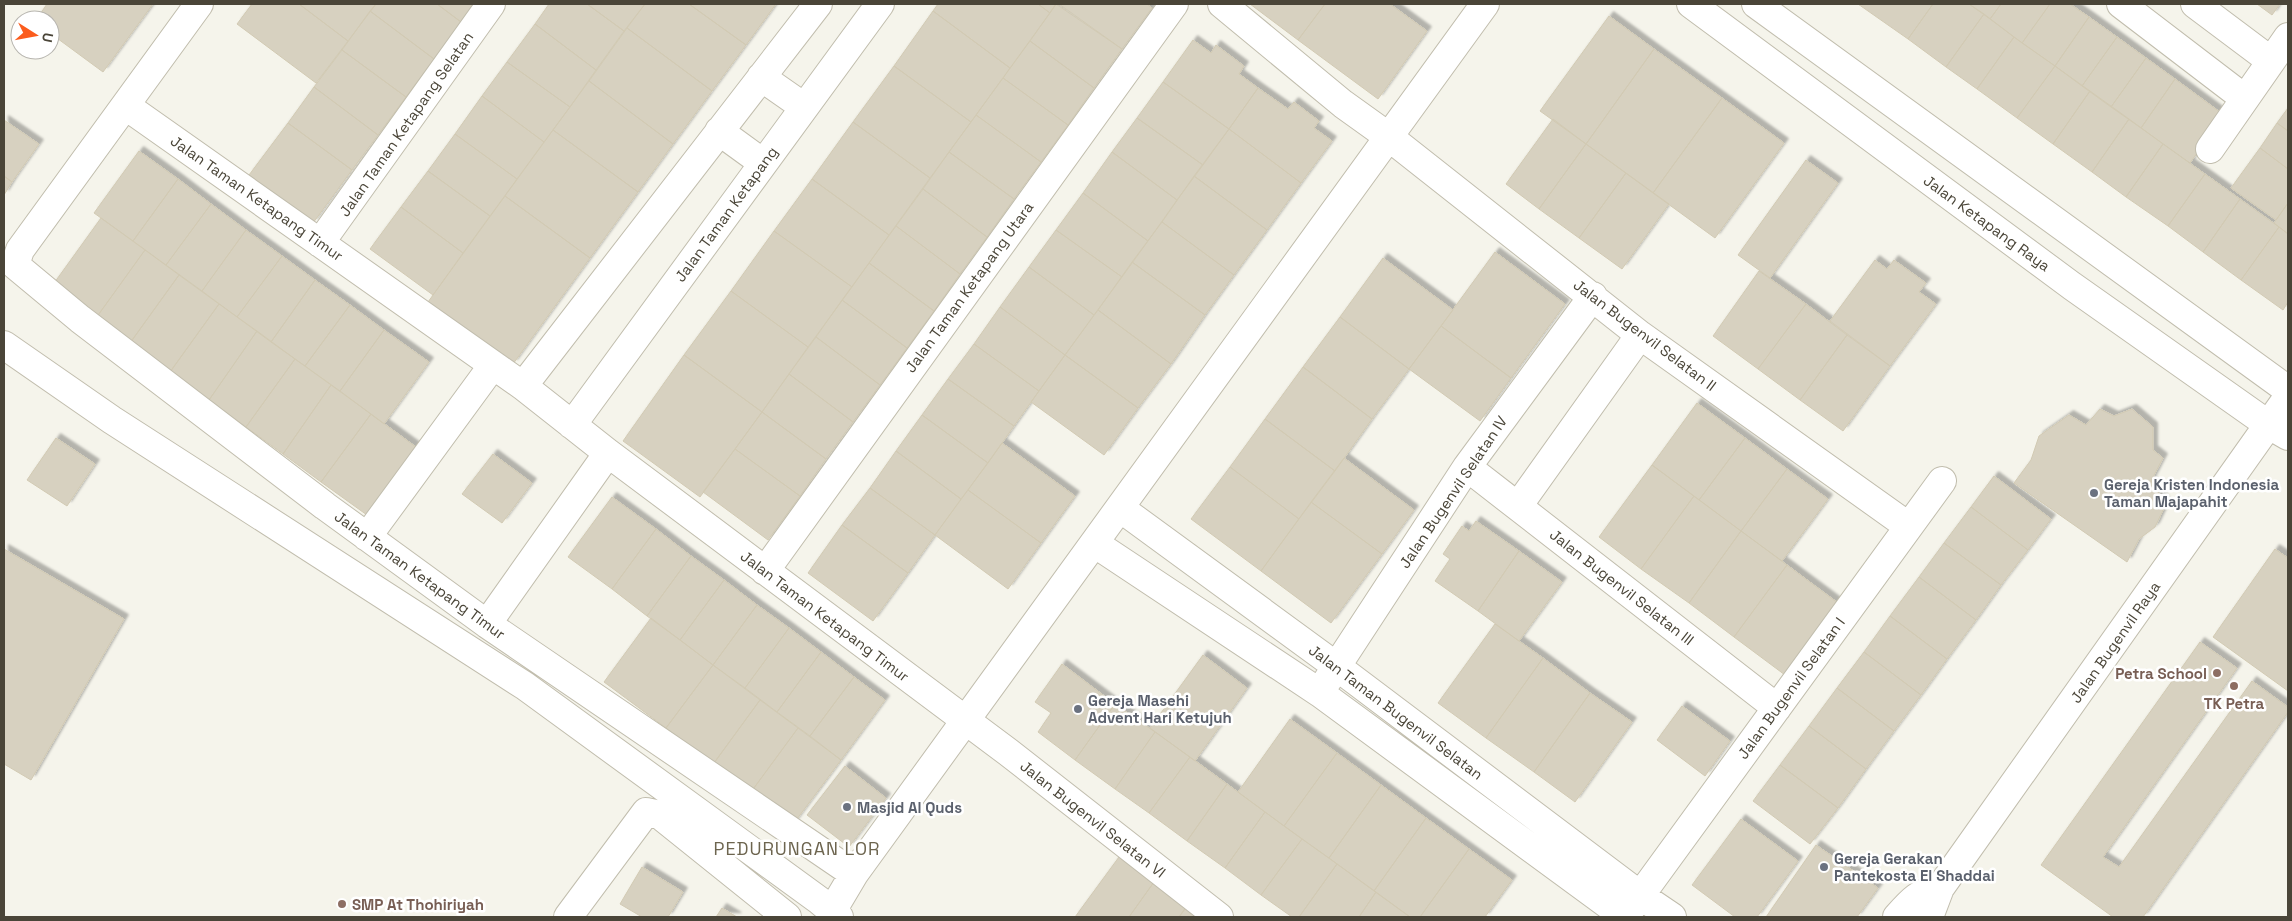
<svg xmlns="http://www.w3.org/2000/svg" width="2292" height="921" font-family="'Space Grotesk',sans-serif">
<defs>
<filter id="shadow"><feDropShadow dx="4.5" dy="-4.5" stdDeviation="1" flood-color="#0004"/></filter>
</defs>
<rect width="100%" height="100%" fill="#f5f4eb"/>
<path fill="#d7d1c0" stroke="#d2cab3" filter="url(#shadow)" d="M 47,4 L 153,4 L 103,72 L 50,33 L 50,20 L 36,20 Z
M 252,4 L 299,4 L 348,41 L 316,83 L 237,24 Z
M 299,4 L 376,4 L 348,41 Z
M 376,4 L 437,4 L 461,22 L 434,59 L 370,11 Z
M 437,4 L 475,4 L 461,22 Z
M 549,4 L 587,4 L 624,31 L 596,70 L 535,24 Z
M 587,4 L 645,4 L 624,31 Z
M 645,4 L 689,4 L 746,45 L 712,91 L 627,28 Z
M 689,4 L 776,4 L 746,45 Z
M 938,4 L 1038,4 L 1050,13 L 1010,68 L 933,11 Z
M 1038,4 L 1056,4 L 1050,13 Z
M 1056,4 L 1122,49 L 1094,88 L 1030,41 Z
M 1059,4 L 1147,4 L 1152,8 L 1122,49 Z
M 1250,4 L 1325,4 L 1298,40 Z
M 1325,4 L 1390,4 L 1427,31 L 1378,99 L 1298,40 Z
M 1858,4 L 1933,4 L 1908,39 Z
M 1933,4 L 1969,4 L 1984,14 L 1946,67 L 1908,39 Z
M 1969,4 L 2001,4 L 1990,19 Z
M 2001,4 L 2050,4 L 2022,43 L 1990,19 Z
M 2050,4 L 2070,4 L 2089,17 L 2055,66 L 2022,43 Z
M 2257,4 L 2280,4 L 2272,15 Z
M 370,11 L 434,59 L 406,97 L 342,50 Z
M 933,11 L 1010,68 L 971,122 L 894,66 Z
M 1984,14 L 2014,37 L 1977,89 L 1946,67 Z
M 1609,16 L 1654,49 L 1586,144 L 1540,111 Z
M 2089,17 L 2117,37 L 2082,86 L 2055,66 Z
M 535,24 L 596,70 L 570,107 L 507,62 Z
M 627,28 L 712,91 L 673,144 L 589,81 Z
M 2014,37 L 2055,66 L 2017,118 L 1977,89 Z
M 2117,37 L 2146,58 L 2111,107 L 2082,86 Z
M 1193,40 L 1211,53 L 1216,45 L 1244,66 L 1239,74 L 1258,88 L 1229,129 L 1163,82 Z
M 1030,41 L 1094,88 L 1068,125 L 1003,78 Z
M 1654,49 L 1722,98 L 1653,193 L 1586,144 Z
M 342,50 L 406,97 L 378,135 L 314,87 Z
M 2146,58 L 2175,79 L 2141,128 L 2111,107 Z
M 507,62 L 570,107 L 544,142 L 482,96 Z
M 894,66 L 971,122 L 930,178 L 853,122 Z
M 2055,66 L 2090,91 L 2053,144 L 2017,118 Z
M 1003,78 L 1068,125 L 1041,162 L 976,115 Z
M 2175,79 L 2224,115 L 2190,163 L 2141,128 Z
M 589,81 L 673,144 L 638,192 L 553,130 Z
M 1163,82 L 1229,129 L 1203,165 L 1137,118 Z
M 314,87 L 378,135 L 352,170 L 288,123 Z
M 1258,88 L 1288,109 L 1294,102 L 1319,121 L 1314,128 L 1332,141 L 1301,183 L 1229,129 Z
M 2090,91 L 2129,119 L 2092,172 L 2053,144 Z
M 482,96 L 544,142 L 517,179 L 455,134 Z
M 1722,98 L 1784,143 L 1715,238 L 1653,193 Z
M 2288,108 L 2288,131 L 2277,123 Z
M 976,115 L 1041,162 L 1014,199 L 949,152 Z
M 1137,118 L 1203,165 L 1177,200 L 1112,152 Z
M 1553,119 L 1586,144 L 1539,209 L 1506,184 Z
M 2129,119 L 2163,144 L 2126,197 L 2092,172 Z
M 4,120 L 39,144 L 12,182 L 4,176 Z
M 853,122 L 930,178 L 889,235 L 812,179 Z
M 288,123 L 352,170 L 313,223 L 249,175 Z
M 2277,123 L 2288,131 L 2288,169 L 2260,148 Z
M 1229,129 L 1301,183 L 1267,230 L 1194,176 Z
M 553,130 L 638,192 L 590,258 L 505,196 Z
M 455,134 L 517,179 L 490,216 L 428,171 Z
M 1586,144 L 1626,173 L 1579,238 L 1539,209 Z
M 2163,144 L 2205,174 L 2168,226 L 2126,197 Z
M 2260,148 L 2288,169 L 2288,203 L 2276,220 L 2231,188 Z
M 139,151 L 178,179 L 133,241 L 94,213 Z
M 949,152 L 1014,199 L 987,237 L 923,189 Z
M 1112,152 L 1177,200 L 1148,241 L 1083,193 Z
M 1806,160 L 1838,183 L 1770,278 L 1738,255 Z
M 428,171 L 490,216 L 463,253 L 401,207 Z
M 1626,173 L 1669,204 L 1622,269 L 1579,238 Z
M 2205,174 L 2240,199 L 2203,252 L 2168,226 Z
M 4,176 L 12,182 L 4,195 Z
M 1194,176 L 1267,230 L 1234,275 L 1162,222 Z
M 178,179 L 211,204 L 166,265 L 133,241 Z
M 812,179 L 889,235 L 852,287 L 774,231 Z
M 923,189 L 987,237 L 960,274 L 896,226 Z
M 1083,193 L 1148,241 L 1122,277 L 1056,230 Z
M 505,196 L 590,258 L 513,364 L 428,302 Z
M 2240,199 L 2279,227 L 2241,280 L 2203,252 Z
M 2288,203 L 2288,234 L 2274,223 Z
M 211,204 L 246,230 L 202,291 L 166,265 Z
M 401,207 L 463,253 L 433,295 L 370,249 Z
M 101,218 L 145,250 L 96,318 L 52,286 Z
M 1162,222 L 1234,275 L 1205,315 L 1132,262 Z
M 896,226 L 960,274 L 934,311 L 869,263 Z
M 2279,227 L 2288,234 L 2288,302 L 2283,310 L 2241,280 Z
M 246,230 L 282,256 L 237,317 L 202,291 Z
M 1056,230 L 1122,277 L 1094,315 L 1029,267 Z
M 774,231 L 852,287 L 808,347 L 731,291 Z
M 145,250 L 179,275 L 130,343 L 96,318 Z
M 1495,252 L 1565,304 L 1511,378 L 1441,326 Z
M 282,256 L 315,280 L 271,342 L 237,317 Z
M 1383,258 L 1453,310 L 1409,369 L 1340,317 Z
M 1875,260 L 1887,269 L 1894,260 L 1926,283 L 1919,292 L 1936,304 L 1890,366 L 1830,321 Z
M 1132,262 L 1205,315 L 1171,364 L 1098,310 Z
M 869,263 L 934,311 L 907,348 L 842,300 Z
M 1029,267 L 1094,315 L 1065,355 L 1000,307 Z
M 1759,271 L 1806,304 L 1758,369 L 1713,336 Z
M 179,275 L 219,304 L 170,372 L 130,343 Z
M 315,280 L 350,305 L 305,366 L 271,342 Z
M 731,291 L 808,347 L 762,412 L 684,355 Z
M 842,300 L 907,348 L 880,385 L 816,337 Z
M 219,304 L 257,331 L 209,400 L 170,372 Z
M 1806,304 L 1847,335 L 1800,400 L 1758,369 Z
M 350,305 L 384,330 L 340,391 L 305,366 Z
M 1000,307 L 1065,355 L 1039,391 L 974,344 Z
M 1098,310 L 1171,364 L 1138,408 L 1065,355 Z
M 1340,317 L 1409,369 L 1372,419 L 1303,367 Z
M 1441,326 L 1511,378 L 1480,421 L 1409,369 Z
M 384,330 L 429,362 L 384,424 L 340,391 Z
M 257,331 L 295,359 L 246,427 L 209,400 Z
M 1847,335 L 1890,366 L 1843,431 L 1800,400 Z
M 816,337 L 880,385 L 853,422 L 789,374 Z
M 974,344 L 1039,391 L 1014,426 L 948,379 Z
M 684,355 L 762,412 L 700,497 L 623,441 Z
M 1065,355 L 1138,408 L 1104,455 L 1031,402 Z
M 295,359 L 331,385 L 283,454 L 246,427 Z
M 1303,367 L 1372,419 L 1335,471 L 1265,419 Z
M 789,374 L 853,422 L 826,459 L 762,412 Z
M 948,379 L 1014,426 L 988,463 L 922,415 Z
M 331,385 L 371,414 L 321,482 L 283,454 Z
M 1697,403 L 1745,438 L 1699,500 L 1652,465 Z
M 2100,409 L 2114,416 L 2132,409 L 2153,427 L 2153,450 L 2163,458 L 2151,481 L 2166,504 L 2155,527 L 2139,539 L 2127,562 L 2014,483 L 2031,460 L 2039,436 L 2069,415 L 2086,425 Z
M 762,412 L 826,459 L 800,496 L 735,449 Z
M 371,414 L 416,447 L 367,515 L 321,482 Z
M 922,415 L 988,463 L 961,499 L 896,451 Z
M 1265,419 L 1335,471 L 1299,519 L 1230,467 Z
M 56,438 L 95,464 L 67,506 L 27,480 Z
M 1745,438 L 1787,469 L 1741,531 L 1699,500 Z
M 1002,443 L 1075,496 L 1041,543 L 968,490 Z
M 735,449 L 800,496 L 768,540 L 703,492 Z
M 896,451 L 961,499 L 935,535 L 870,488 Z
M 493,454 L 532,483 L 502,523 L 462,494 Z
M 1344,458 L 1414,510 L 1382,554 L 1311,502 Z
M 1652,465 L 1694,496 L 1641,569 L 1599,537 Z
M 1230,467 L 1299,519 L 1261,571 L 1191,519 Z
M 1787,469 L 1828,499 L 1782,561 L 1741,531 Z
M 1994,476 L 2051,519 L 2028,550 L 1971,507 Z
M 870,488 L 935,535 L 908,573 L 842,525 Z
M 968,490 L 1041,543 L 1008,589 L 935,535 Z
M 1694,496 L 1741,531 L 1689,603 L 1641,569 Z
M 612,497 L 656,529 L 612,589 L 568,557 Z
M 1311,502 L 1382,554 L 1331,623 L 1261,571 Z
M 1971,507 L 2028,550 L 2001,585 L 1944,543 Z
M 1476,521 L 1519,551 L 1478,611 L 1435,581 L 1450,559 L 1443,554 L 1462,526 L 1469,531 Z
M 842,525 L 908,573 L 873,621 L 808,573 Z
M 656,529 L 691,556 L 647,616 L 612,589 Z
M 1741,531 L 1787,565 L 1734,637 L 1689,603 Z
M 1944,543 L 2001,585 L 1976,620 L 1919,577 Z
M 4,549 L 124,619 L 31,780 L 4,764 Z
M 2275,549 L 2288,558 L 2288,691 L 2213,637 Z
M 1519,551 L 1562,582 L 1519,641 L 1478,611 Z
M 691,556 L 724,580 L 680,640 L 647,616 Z
M 1787,565 L 1838,603 L 1785,675 L 1734,637 Z
M 1919,577 L 1976,620 L 1947,659 L 1890,616 Z
M 724,580 L 757,605 L 713,665 L 680,640 Z
M 757,605 L 789,628 L 745,688 L 713,665 Z
M 1890,616 L 1947,659 L 1921,695 L 1864,652 Z
M 651,618 L 713,665 L 666,728 L 604,682 Z
M 1495,624 L 1543,658 L 1486,738 L 1438,703 Z
M 789,628 L 821,652 L 777,712 L 745,688 Z
M 2200,642 L 2237,668 L 2103,857 L 2119,867 L 2252,681 L 2288,707 L 2288,712 L 2143,917 L 2113,917 L 2041,865 Z
M 821,652 L 854,677 L 810,736 L 777,712 Z
M 1864,652 L 1921,695 L 1894,731 L 1837,688 Z
M 1203,655 L 1247,688 L 1195,761 L 1150,728 Z
M 1543,658 L 1590,693 L 1534,772 L 1486,738 Z
M 1062,664 L 1115,704 L 1075,760 L 1038,732 L 1051,713 L 1035,702 Z
M 713,665 L 760,700 L 714,763 L 666,728 Z
M 854,677 L 885,700 L 841,760 L 810,736 Z
M 1837,688 L 1894,731 L 1866,769 L 1809,726 Z
M 1590,693 L 1632,722 L 1575,802 L 1534,772 Z
M 760,700 L 798,728 L 751,792 L 714,763 Z
M 1115,704 L 1155,732 L 1115,789 L 1075,760 Z
M 1682,706 L 1730,741 L 1705,776 L 1657,740 Z
M 1290,719 L 1337,753 L 1284,826 L 1238,792 Z
M 1809,726 L 1866,769 L 1838,808 L 1780,765 Z
M 798,728 L 841,760 L 794,823 L 751,792 Z
M 1155,732 L 1190,757 L 1149,813 L 1115,789 Z
M 1337,753 L 1381,785 L 1329,858 L 1284,826 Z
M 1190,757 L 1227,784 L 1187,841 L 1149,813 Z
M 1780,765 L 1838,808 L 1810,844 L 1753,801 Z
M 845,766 L 886,798 L 849,847 L 807,815 Z
M 1227,784 L 1265,812 L 1225,868 L 1187,841 Z
M 1381,785 L 1426,818 L 1374,891 L 1329,858 Z
M 1265,812 L 1302,839 L 1261,895 L 1225,868 Z
M 1426,818 L 1469,849 L 1420,917 L 1410,917 L 1374,891 Z
M 1741,819 L 1798,861 L 1757,917 L 1735,917 L 1692,885 Z
M 1302,839 L 1337,864 L 1299,917 L 1292,917 L 1261,895 Z
M 1816,845 L 1878,888 L 1857,917 L 1766,917 Z
M 1469,849 L 1512,880 L 1485,917 L 1420,917 Z
M 1119,857 L 1154,882 L 1129,917 L 1075,917 Z
M 1337,864 L 1376,892 L 1359,917 L 1299,917 Z
M 642,867 L 683,892 L 668,917 L 642,917 L 620,904 Z
M 1154,882 L 1187,906 L 1179,917 L 1129,917 Z
M 1376,892 L 1410,917 L 1359,917 Z
M 1187,906 L 1202,917 L 1179,917 Z
M 722,908 L 737,917 L 716,917 Z"/>
<g fill="none" stroke-linecap="round" stroke-linejoin="round">
<defs>
<path id="minor" d="M 199,4 L 20,250 L 15,265 L 80,319 L 325,506 L 487,624 L 854,874
M 1222,4 L 1343,104 L 1389,137 L 1640,335 L 1908,526
M 1691,4 L 2072,286 L 2269,425 L 2288,436
M 1756,4 L 2288,390
M 2121,4 L 2244,98
M 2195,4 L 2271,61
M 761,77 L 804,107
M 126,106 L 523,386 L 608,453 L 1008,752 L 1219,917
M 719,131 L 763,163
M 2210,149 L 2288,37
M 320,243 L 491,4
M 4,345 L 112,420 L 525,686 L 820,901 L 839,917
M 523,386 L 818,4
M 572,425 L 880,4
M 1467,467 L 1777,708
M 1518,506 L 1640,335
M 1120,508 L 1336,666 L 1641,896 L 1672,917
M 367,537 L 493,365
M 1094,543 L 1320,693 L 1625,917
M 765,571 L 1174,4
M 487,624 L 608,453
M 1327,681 L 1467,467 L 1593,296
M 832,911 L 854,874 L 1485,4
M 1629,911 L 1942,481
M 568,917 L 646,812 L 660,815 L 787,917
M 1897,917 C 1912,900 1918,893 1940,888
M 1929,917 L 1940,888 L 2288,397"/>
</defs>
<use href="#minor" stroke="#c1bdad" stroke-width="30"/>
<use href="#minor" stroke="#fff" stroke-width="28"/>
</g>
<g fill="#6b7280" stroke="#fff" stroke-width="2">
<circle cx="2094" cy="493" r="5"/>
<circle cx="1078" cy="709" r="5"/>
<circle cx="847" cy="807" r="5"/>
<circle cx="1824" cy="867" r="5"/>
</g>
<g fill="#8d6e63" stroke="#fff" stroke-width="2">
<circle cx="2217" cy="673" r="5"/>
<circle cx="2234" cy="686" r="5"/>
<circle cx="342" cy="904" r="5"/>
</g>
<g text-anchor="middle" dominant-baseline="central" stroke-width="5" stroke-linejoin="round" paint-order="stroke">
<g font-size="15" fill="#4a4538" stroke="#fff">
<text transform="translate(406 124) rotate(-55)">Jalan Taman Ketapang Selatan</text>
<text transform="translate(257 198) rotate(35)">Jalan Taman Ketapang Timur</text>
<text transform="translate(726 214) rotate(-54)">Jalan Taman Ketapang</text>
<text transform="translate(1987 223) rotate(36)">Jalan Ketapang Raya</text>
<text transform="translate(969 287) rotate(-54)">Jalan Taman Ketapang Utara</text>
<text transform="translate(1645 335) rotate(37)">Jalan Bugenvil Selatan II</text>
<text transform="translate(1453 492) rotate(-56)">Jalan Bugenvil Selatan IV</text>
<text transform="translate(420 575) rotate(36)">Jalan Taman Ketapang Timur</text>
<text transform="translate(1622 587) rotate(38)">Jalan Bugenvil Selatan III</text>
<text transform="translate(825 616) rotate(37)">Jalan Taman Ketapang Timur</text>
<text transform="translate(2115 642) rotate(-55)">Jalan Bugenvil Raya</text>
<text transform="translate(1791 688) rotate(-54)">Jalan Bugenvil Selatan I</text>
<text transform="translate(1396 712) rotate(37)">Jalan Taman Bugenvil Selatan</text>
<text transform="translate(1093 819) rotate(38)">Jalan Bugenvil Selatan VI</text>
</g>
<g font-size="15" font-weight="bold" fill="#5b616d" stroke="#fff" text-anchor="start">
<text x="2104" y="484">Gereja Kristen Indonesia<tspan x="2104" dy="17">Taman Majapahit</tspan></text>
<text x="1088" y="700">Gereja Masehi<tspan x="1088" dy="17">Advent Hari Ketujuh</tspan></text>
<text x="857" y="807">Masjid Al Quds</text>
<text x="1834" y="858">Gereja Gerakan<tspan x="1834" dy="17">Pantekosta El Shaddai</tspan></text>
</g>
<g font-size="15" font-weight="bold" fill="#785e54" stroke="#fff" text-anchor="end">
<text x="2207" y="673">Petra School</text>
<text x="2234" y="703" text-anchor="middle">TK Petra</text>
<text x="352" y="904" text-anchor="start">SMP At Thohiriyah</text>
</g>
<g font-size="18" letter-spacing="1" fill="#6d654f" stroke="#fff">
<text x="797" y="848">PEDURUNGAN LOR</text>
</g>
</g>
<rect width="2292" height="921" fill="none" stroke="#4a4538" stroke-width="10"/>
<g transform="translate(35 35) rotate(101)"><circle r="24" fill="#ffffff" stroke="#b7b5af"/>
<path d="M0-4L9 19L0 12L-9 19Z" fill="#fb5c1d"/>
<text y="-8" font-size="14" font-weight="bold" text-anchor="middle" fill="#4a4538">U</text>
</g>
</svg>
